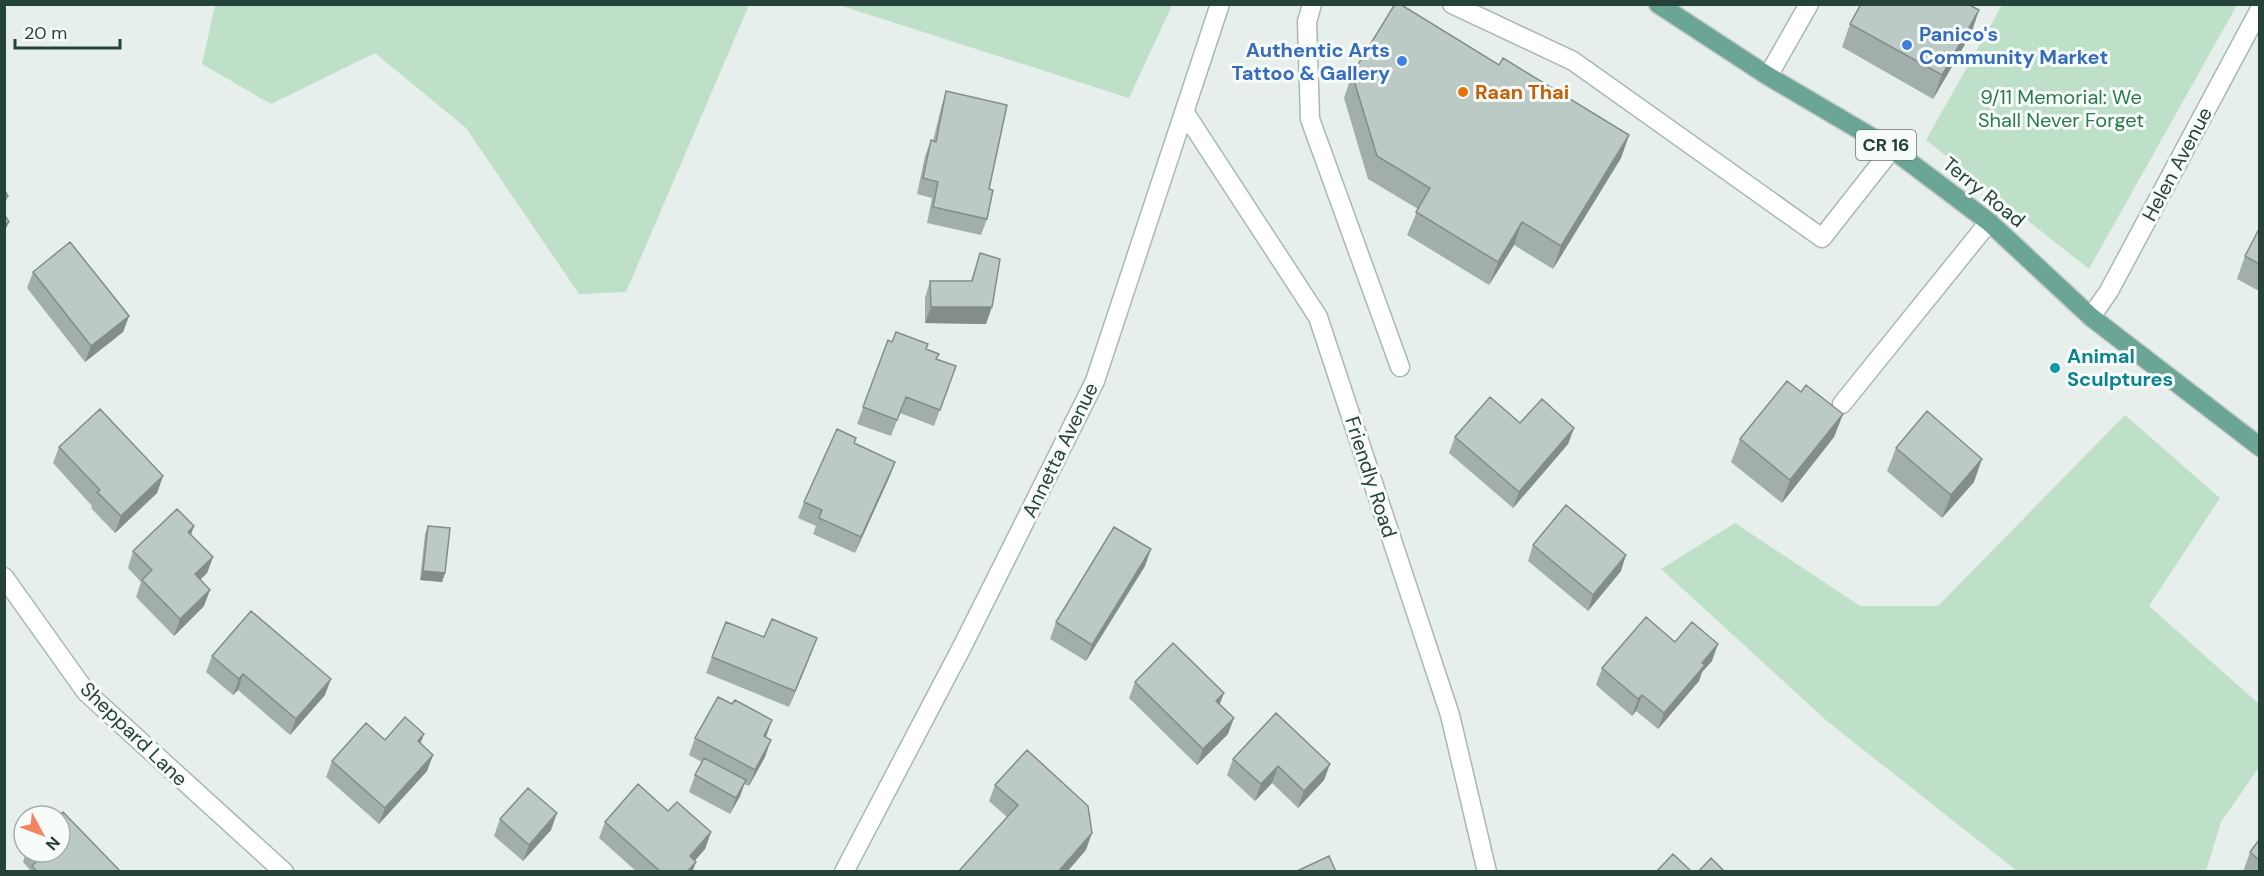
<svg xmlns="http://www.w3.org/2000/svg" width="2264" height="876" font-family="'DM Sans',sans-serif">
<rect width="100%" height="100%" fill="#e6efeb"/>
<path fill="#bfe0c8" d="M 215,5 L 215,4 L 749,5 L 626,292 L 579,294 L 466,128 L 375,53 L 271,104 L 202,64 Z
M 839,5 L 1172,5 L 1129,98 Z
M 2002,5 L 2237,5 L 2089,269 L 1926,140 Z
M 2125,415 L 2220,498 L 2149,606 L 2259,704 L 2259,767 L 2221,822 L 2206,871 L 2017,871 L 1828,722 L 1661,569 L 1735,523 L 1860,606 L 1938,606 Z"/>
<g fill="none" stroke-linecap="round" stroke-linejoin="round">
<defs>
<path id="lane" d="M 1312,4 L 1307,22 L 1310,119 L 1400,367
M 1452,4 L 1573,61 L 1822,238 L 1892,149
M 1842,404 L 1989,222"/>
<path id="street" d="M 1768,76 L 1809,4
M 1185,113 L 1318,317 L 1450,715 L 1487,872
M 2091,317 L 2109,291 L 2260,9
M 4,577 L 86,692 L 284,872
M 844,872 L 963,645 L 1095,381 L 1220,4"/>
<path id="primary" d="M 1658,4 L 1768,76 L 1892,149 L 1989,222 L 2091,317 L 2260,447"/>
</defs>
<use href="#lane" stroke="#a8b8b2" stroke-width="21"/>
<use href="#street" stroke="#a8b8b2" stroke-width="21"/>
<use href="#primary" stroke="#c2cac8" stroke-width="21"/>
<use href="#lane" stroke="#fff" stroke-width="18"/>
<use href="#street" stroke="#fff" stroke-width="18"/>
<use href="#primary" stroke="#6aa596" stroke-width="18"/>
</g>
<path fill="#a1aea9" d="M 1850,24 L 1971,34 L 1933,99 L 1842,47 Z
M 1499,65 L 1629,135 L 1621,158 L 1553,269 L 1514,245 L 1489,285 L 1407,235 L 1418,209 L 1368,179 L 1344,98 L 1352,74 Z
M 946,91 L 989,189 L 987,219 L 981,235 L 927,223 L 932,198 L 917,194 L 925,156 L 931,140 L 933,141 L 941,108 Z
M 2259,229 L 2259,291 L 2237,279 L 2245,256 Z
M 980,253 L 986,324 L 925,323 L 925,298 L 930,281 L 971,281 Z
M 33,272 L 129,316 L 123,332 L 85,362 L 27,288 Z
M 888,340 L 892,342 L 926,349 L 937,359 L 956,366 L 934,426 L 900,413 L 891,436 L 857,424 Z
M 1843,414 L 1834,437 L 1782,503 L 1731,462 L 1740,439 Z
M 1520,423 L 1574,428 L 1568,444 L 1513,508 L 1449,453 L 1455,437 Z
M 854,443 L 895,462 L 889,478 L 855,553 L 813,534 L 816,526 L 798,518 L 804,502 Z
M 59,447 L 163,476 L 157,493 L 115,533 L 91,508 L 92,506 L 53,463 Z
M 1896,448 L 1974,482 L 1942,518 L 1887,471 Z
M 194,526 L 191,535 L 213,557 L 207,573 L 200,580 L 204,606 L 174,636 L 136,597 L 141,582 L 128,568 L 133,551 Z
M 428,526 L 445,573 L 442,582 L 420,580 L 425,534 Z
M 1533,545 L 1621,571 L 1588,611 L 1528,561 Z
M 1145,566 L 1086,661 L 1050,639 L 1056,622 Z
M 764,637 L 811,654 L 789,707 L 706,673 L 712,657 Z
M 1675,642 L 1712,661 L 1702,672 L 1699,681 L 1658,729 L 1636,711 L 1632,716 L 1596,685 L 1602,668 Z
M 212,656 L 325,695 L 290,735 L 238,690 L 233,695 L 206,672 Z
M 1135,682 L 1220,704 L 1228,734 L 1197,765 L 1129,698 Z
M 424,734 L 420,744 L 433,755 L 427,771 L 379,824 L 326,777 L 332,761 L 385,740 Z
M 765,737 L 765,757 L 749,786 L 744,784 L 740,796 L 730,814 L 689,792 L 695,775 L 702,762 L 689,755 L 695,738 Z
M 1233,759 L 1330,764 L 1324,780 L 1298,808 L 1272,783 L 1255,801 L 1227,775 Z
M 995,785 L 1086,850 L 1007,817 L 989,801 Z
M 668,811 L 711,832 L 705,849 L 694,861 L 696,862 L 692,872 L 637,872 L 599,838 L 605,822 Z
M 500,819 L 551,830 L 523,861 L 494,836 Z
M 2259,840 L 2259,872 L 2243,872 L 2250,852 Z
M 26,852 L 60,852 L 121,872 L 30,872 L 30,870 L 23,862 Z"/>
<path fill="#838d89" d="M 1979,10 L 1971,34 L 1933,99 L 1942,75 Z
M 1629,135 L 1621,158 L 1553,269 L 1561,246 Z
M 8,196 L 4,206 L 4,198 Z
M 9,222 L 4,233 L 4,224 Z
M 1522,222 L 1514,245 L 1489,285 L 1498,262 Z
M 931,307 L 992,307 L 986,324 L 925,323 Z
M 129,316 L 123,332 L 85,362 L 91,346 Z
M 1843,414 L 1834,437 L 1782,503 L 1790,480 Z
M 1574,428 L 1568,444 L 1513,508 L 1519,492 Z
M 1982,459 L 1974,482 L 1942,518 L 1951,495 Z
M 895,462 L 889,478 L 855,553 L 861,537 Z
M 163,476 L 157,493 L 115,533 L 121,516 Z
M 194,526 L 188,542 L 188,532 Z
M 1151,549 L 1145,566 L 1086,661 L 1092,645 Z
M 1626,555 L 1621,571 L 1588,611 L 1593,595 Z
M 213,557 L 207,573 L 189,590 L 195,574 Z
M 423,571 L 445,573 L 442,582 L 420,580 Z
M 210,590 L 204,606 L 174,636 L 180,619 Z
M 817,638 L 811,654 L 789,707 L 795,691 Z
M 1718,644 L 1712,661 L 1702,672 L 1699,681 L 1658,729 L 1664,713 L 1702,663 Z
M 243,674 L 238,690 L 233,695 L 239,679 Z
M 331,679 L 325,695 L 290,735 L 296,719 Z
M 1224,693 L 1218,709 L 1216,701 Z
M 1642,695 L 1636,711 L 1632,716 L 1638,699 Z
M 1234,718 L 1228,734 L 1197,765 L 1203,749 Z
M 772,720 L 766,737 L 758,752 L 764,736 Z
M 424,734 L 418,750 L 418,741 Z
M 771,740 L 765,757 L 749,786 L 755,770 Z
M 433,755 L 427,771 L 379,824 L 385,808 Z
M 1330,764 L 1324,780 L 1298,808 L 1304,791 Z
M 1278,766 L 1272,783 L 1255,801 L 1261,784 Z
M 746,780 L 740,796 L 730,814 L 736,798 Z
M 557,813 L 551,830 L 523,861 L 529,845 Z
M 711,832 L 705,849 L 685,872 L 690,856 Z
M 1092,833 L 1086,850 L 1067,872 L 1058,872 Z
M 696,862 L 692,872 L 687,872 Z"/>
<path fill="#bbcac4" stroke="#838d89" stroke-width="1.5" d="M 1395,4 L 1400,4 L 1499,65 L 1503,58 L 1629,135 L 1561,246 L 1522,222 L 1498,262 L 1416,212 L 1430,188 L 1377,156 L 1352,74 Z
M 1861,4 L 1968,4 L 1979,10 L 1942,75 L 1850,24 Z
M 946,91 L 1007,105 L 989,189 L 993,190 L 987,219 L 933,207 L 938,182 L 923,178 L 931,140 L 936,142 Z
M 4,189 L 8,196 L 4,198 Z
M 4,214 L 9,222 L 4,224 Z
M 2259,229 L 2259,264 L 2245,256 Z
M 70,242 L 129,316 L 91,346 L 33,272 Z
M 980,253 L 1000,259 L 992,307 L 931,307 L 930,281 L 972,281 Z
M 896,332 L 928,344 L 926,349 L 939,354 L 936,359 L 956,366 L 940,410 L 906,397 L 897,420 L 863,407 L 888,340 L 892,342 Z
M 1787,381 L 1801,392 L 1806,385 L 1843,414 L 1790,480 L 1740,439 Z
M 1490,397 L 1520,423 L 1542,399 L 1574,428 L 1519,492 L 1455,437 Z
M 100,409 L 163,476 L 121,516 L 97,492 L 100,490 L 59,447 Z
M 1927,411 L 1982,459 L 1951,495 L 1896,448 Z
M 837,429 L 856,438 L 854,443 L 895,462 L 861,537 L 819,518 L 822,510 L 804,502 Z
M 1566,505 L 1626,555 L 1593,595 L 1533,545 Z
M 177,509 L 194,526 L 188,532 L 213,557 L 195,574 L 210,590 L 180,619 L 142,580 L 152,570 L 133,551 Z
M 428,526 L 450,528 L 445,573 L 423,571 Z
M 1114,527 L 1151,549 L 1092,645 L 1056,622 Z
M 251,611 L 331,679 L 296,719 L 243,674 L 239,679 L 212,656 Z
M 1646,617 L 1675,642 L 1692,622 L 1718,644 L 1702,663 L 1705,665 L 1664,713 L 1642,695 L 1638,699 L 1602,668 Z
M 772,619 L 817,638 L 795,691 L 712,657 L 726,622 L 764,637 Z
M 1173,643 L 1224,693 L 1216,701 L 1234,718 L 1203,749 L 1135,682 Z
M 718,697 L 732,704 L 735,700 L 772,720 L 764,736 L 771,740 L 755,770 L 695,738 Z
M 1276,713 L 1330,764 L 1304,791 L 1278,766 L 1261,784 L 1233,759 Z
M 405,717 L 424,734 L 418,741 L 433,755 L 385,808 L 332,761 L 366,723 L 385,740 Z
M 1027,750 L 1088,806 L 1092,833 L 1058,872 L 958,872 L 1018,805 L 995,785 Z
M 704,758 L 746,780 L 736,798 L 695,775 Z
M 638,784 L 668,811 L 677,802 L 711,832 L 690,856 L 696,862 L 687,872 L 661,872 L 605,822 Z
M 528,788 L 557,813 L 529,845 L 500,819 Z
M 63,812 L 121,872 L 38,872 L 32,866 L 40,858 L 35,852 L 60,852 L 60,816 L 59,816 Z
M 2259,840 L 2259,860 L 2250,852 Z
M 1673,854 L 1692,872 L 1656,872 Z
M 1329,856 L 1336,872 L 1295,872 Z
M 1711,858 L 1725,872 L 1698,872 Z"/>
<g fill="#3f7fe0" stroke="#f7fbf9" stroke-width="2">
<circle cx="1907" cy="45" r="6"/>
<circle cx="1402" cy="61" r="6"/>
</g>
<circle fill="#e8710a" stroke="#f7fbf9" stroke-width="2" cx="1463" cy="92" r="6"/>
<circle fill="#0f9aa8" stroke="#f7fbf9" stroke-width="2" cx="2055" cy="368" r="6"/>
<g text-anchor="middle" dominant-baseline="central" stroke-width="6" stroke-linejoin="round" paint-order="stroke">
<rect fill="#f7fbf9" stroke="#637a73" stroke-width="1.5" x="1856" y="130" width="60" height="30" rx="4.5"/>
<g font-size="18" font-weight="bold" fill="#24423a">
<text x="1886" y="145">CR 16</text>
</g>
<g font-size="20" font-weight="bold" fill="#366cbe" stroke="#f7fbf9" text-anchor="start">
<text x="1919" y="34">Panico's<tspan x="1919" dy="23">Community Market</tspan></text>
<text x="1390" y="50" text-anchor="end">Authentic Arts<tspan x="1390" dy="23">Tattoo &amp; Gallery</tspan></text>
</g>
<g font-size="20" font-weight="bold" fill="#c56008" stroke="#f7fbf9" text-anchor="start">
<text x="1475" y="92">Raan Thai</text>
</g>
<g font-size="20" fill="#2d7a4b" stroke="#f7fbf9">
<text x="2061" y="97">9/11 Memorial: We<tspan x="2061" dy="23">Shall Never Forget</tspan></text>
</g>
<g font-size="20" fill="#24423a" stroke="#f7fbf9">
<text transform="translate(2177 164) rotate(-62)">Helen Avenue</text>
<text transform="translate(1984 192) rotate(39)">Terry Road</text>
<text transform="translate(1060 450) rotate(-64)">Annetta Avenue</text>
<text transform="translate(1371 477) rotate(72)">Friendly Road</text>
<text transform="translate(134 734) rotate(44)">Sheppard Lane</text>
</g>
<g font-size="20" font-weight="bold" fill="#0d838f" stroke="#f7fbf9" text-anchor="start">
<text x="2067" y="356">Animal<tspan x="2067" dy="23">Sculptures</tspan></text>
</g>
</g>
<rect width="2264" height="876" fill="none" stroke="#24423a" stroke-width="12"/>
<g transform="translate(42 834) rotate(131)"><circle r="28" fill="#f7fbf9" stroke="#a3b1ad" stroke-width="1.5"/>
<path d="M0-4.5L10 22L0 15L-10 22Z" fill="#f4845f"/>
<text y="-9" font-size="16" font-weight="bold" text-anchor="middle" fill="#24423a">N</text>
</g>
<path d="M15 39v9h105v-9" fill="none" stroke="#24423a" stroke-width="3"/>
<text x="24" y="39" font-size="18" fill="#24423a" stroke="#f7fbf9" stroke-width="4.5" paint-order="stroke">20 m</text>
</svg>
